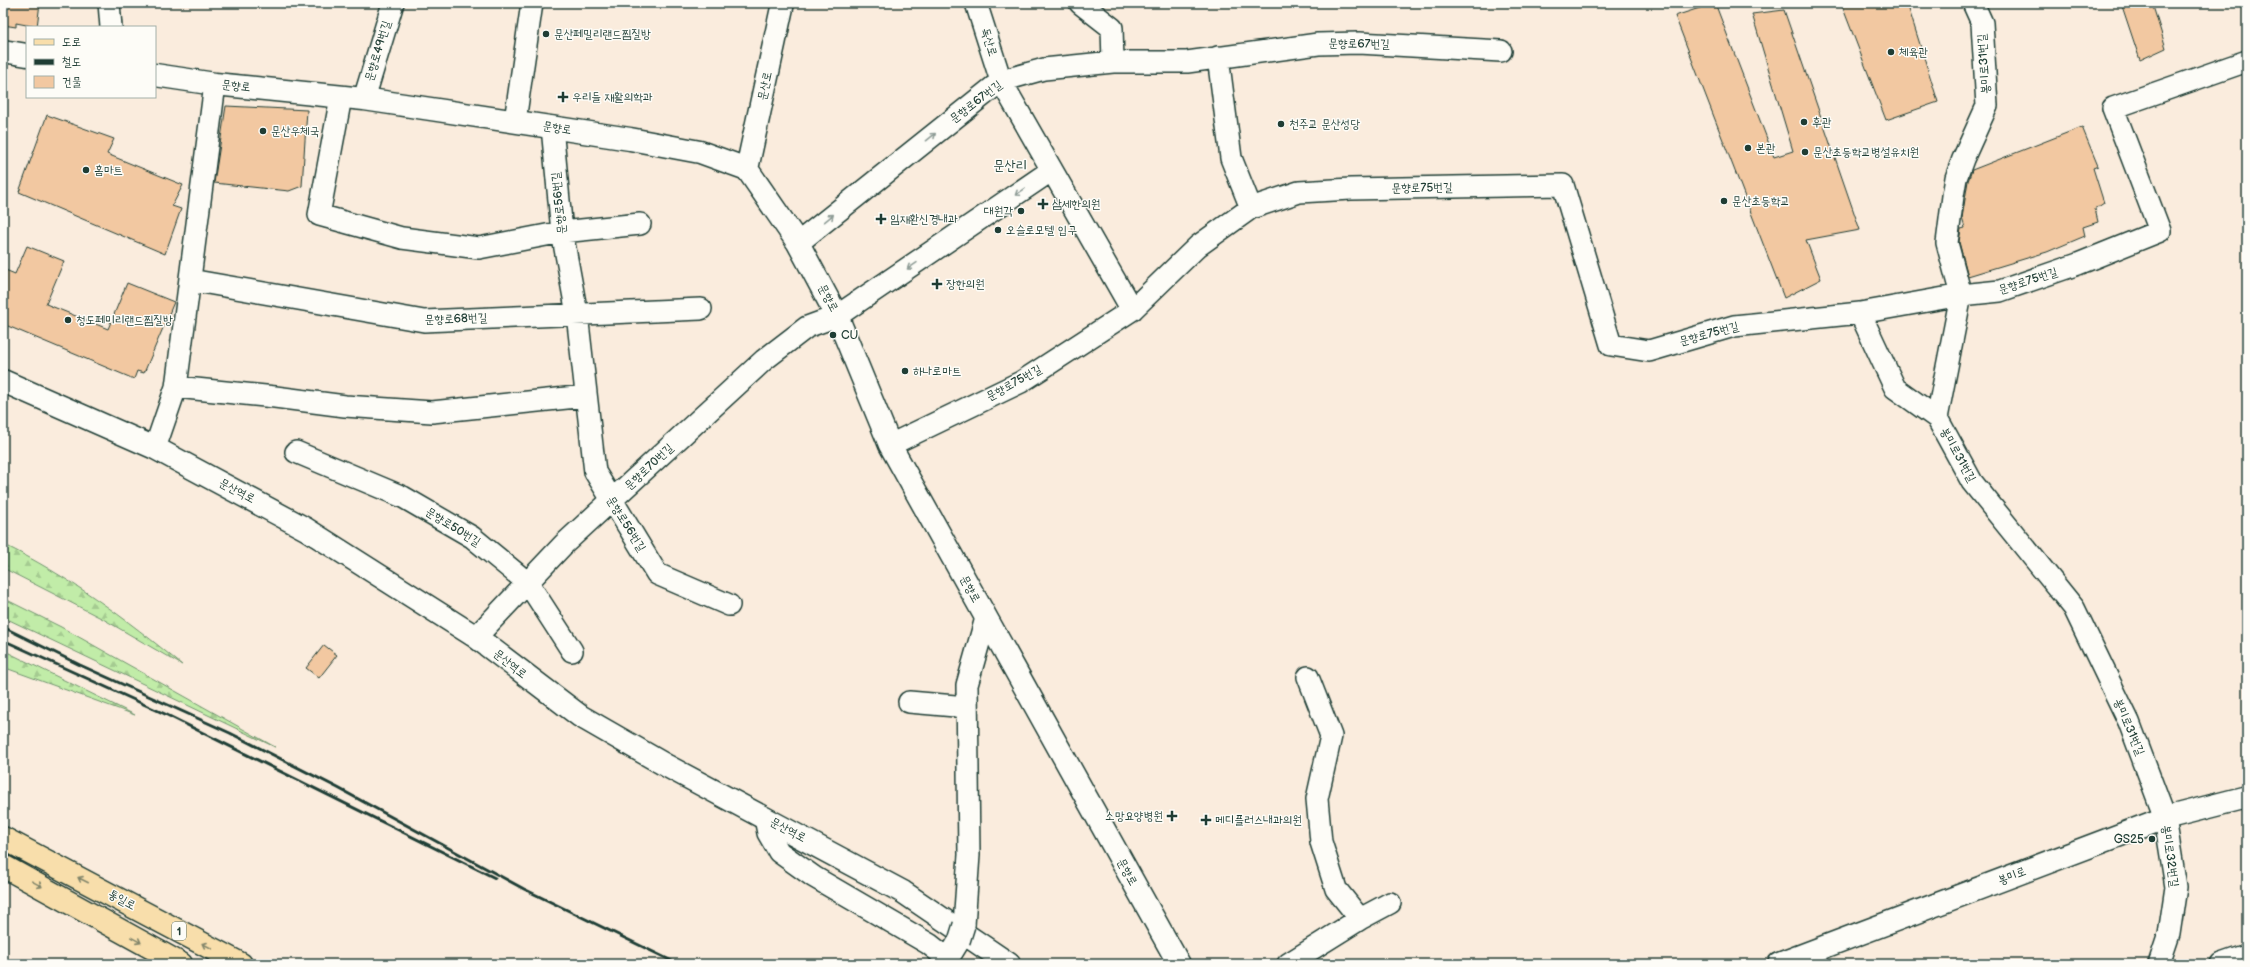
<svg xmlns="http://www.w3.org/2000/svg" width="2250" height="967" font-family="'Balsamiq Sans','Poor Story',sans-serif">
<defs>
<pattern id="forest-firs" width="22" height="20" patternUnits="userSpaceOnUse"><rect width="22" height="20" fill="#c1eca8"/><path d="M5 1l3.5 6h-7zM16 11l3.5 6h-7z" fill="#a5cb91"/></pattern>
</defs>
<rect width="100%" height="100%" fill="#faecdd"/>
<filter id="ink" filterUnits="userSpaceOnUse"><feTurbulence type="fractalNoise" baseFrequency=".025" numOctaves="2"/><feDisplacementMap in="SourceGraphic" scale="8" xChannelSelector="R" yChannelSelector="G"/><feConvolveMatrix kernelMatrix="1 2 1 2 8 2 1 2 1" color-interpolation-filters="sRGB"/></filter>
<g filter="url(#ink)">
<path fill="url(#forest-firs)" stroke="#70946e" d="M 3,544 C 68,576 126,618 182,665 L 103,619 L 3,568 Z
M 3,598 L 61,627 L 275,747 L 3,617 Z
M 3,650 L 11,654 L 135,715 L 3,667 Z"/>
<path fill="#f2c8a1" stroke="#1f3d34" d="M 3,3 L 40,3 L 37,27 L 16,23 L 16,27 L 3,25 Z
M 1715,3 L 1774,157 L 1793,151 L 1752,14 L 1784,10 L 1860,230 L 1806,240 L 1821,279 L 1784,298 L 1675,16 Z
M 1841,3 L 1907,3 L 1938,102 L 1886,120 Z
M 2121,3 L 2152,3 L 2166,48 L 2140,60 Z
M 226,106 L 307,110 L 302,186 L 289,191 L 214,183 Z
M 47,115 L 114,139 L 107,154 L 183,185 L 172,206 L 181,209 L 165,254 L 19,192 Z
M 2082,127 L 2098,166 L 2093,168 L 2104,203 L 2095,209 L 2098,222 L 2083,227 L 2085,236 L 2047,252 L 1968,276 L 1959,242 L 1961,229 L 1965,228 L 1962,218 L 1968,181 L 1972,170 Z
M 27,246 L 64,261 L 46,304 L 108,329 L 127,283 L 174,302 L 144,373 L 137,371 L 134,379 L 3,324 L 3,269 L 15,274 Z
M 324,645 L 337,655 L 319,678 L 306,668 Z"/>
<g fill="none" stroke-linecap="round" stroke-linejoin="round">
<defs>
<path id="minor" d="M 109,3 L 111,27
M 976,3 L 1001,81 L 1132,310
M 1080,3 L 1112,28 L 1113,62
M 1973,3 L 1982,23 L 1987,106 L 1963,159 L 1956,178 L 1953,196 L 1947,243 L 1961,295 L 1937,418 L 1972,482 L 2074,608 L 2129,722 L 2165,818 L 2176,887 L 2169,934 L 2159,964
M 1218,57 L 1231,158 L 1251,208
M 341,97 L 319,215 L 402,238 L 479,248 L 562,232 L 640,224
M 364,99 L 393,3
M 515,121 L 532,3
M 552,127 L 562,232 L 577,314 L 595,472 L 657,574 L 729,605
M 798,243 L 1001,81 L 1044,69 L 1113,62 L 1187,62 L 1318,44 L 1359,43 L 1501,51
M 190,280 L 424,321 L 701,309
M 1860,313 L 1895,388 L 1937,418
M 176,387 L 275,397 L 345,406 L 432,412 L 586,396
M 890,445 L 1021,382 L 1132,310 L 1198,246 L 1251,208 L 1299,192 L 1351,189 L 1563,185 L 1611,345 L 1649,351 L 1734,326 L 1860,313 L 1961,295 L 2000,291 L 2078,264 L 2160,231 L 2113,108 L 2247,61
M 155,448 L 176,387 L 215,84
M 296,452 L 403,497 L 472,537 L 528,583 L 572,651
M 476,637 L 564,544 L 764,360 L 807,327 L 837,316 L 1052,170
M 1308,677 L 1331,736 L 1317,799 L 1321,842 L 1336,889 L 1360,919
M 909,702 L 967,707
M 765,818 L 768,833 L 779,852 L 814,877 L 929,944 L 948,959 L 959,941
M 964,925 L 969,855 L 967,685 L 986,618
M 1288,964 L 1360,919 L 1390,903
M 2221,964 L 2247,955"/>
<path id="tertiary" d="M 3,51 L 27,55
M 155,75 L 215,84 L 364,99 L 630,139 L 700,152 L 747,169
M 3,381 L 155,448 L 306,529 L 476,637 L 580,716 L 667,766 L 903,892 L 1009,964
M 1779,964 L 2165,818 L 2247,797"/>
<path id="secondary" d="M 783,3 L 747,169 L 798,243 L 837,316 L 890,445 L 1179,964"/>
<path id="primary" d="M 3,838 L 241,964
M 3,866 L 181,964"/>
</defs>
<use href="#minor" stroke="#1f3d34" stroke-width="24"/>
<use href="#tertiary" stroke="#1f3d34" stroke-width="25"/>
<use href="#secondary" stroke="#1f3d34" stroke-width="25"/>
<use href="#primary" stroke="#1f3d34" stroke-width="25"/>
<use href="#minor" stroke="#fdfcf7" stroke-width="21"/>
<use href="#tertiary" stroke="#fdfcf7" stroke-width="22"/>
<use href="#secondary" stroke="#fdfcf7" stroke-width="22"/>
<use href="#primary" stroke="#f8deab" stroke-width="22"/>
<path stroke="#1f3d34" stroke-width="3" d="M 3,627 L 80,665 L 230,733 L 338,788 L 524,889 L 678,964
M 3,640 L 165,714 L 495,878"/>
<defs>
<path id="minor-bridge" d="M 959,941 L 964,925"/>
</defs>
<use href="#minor-bridge" stroke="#1f3d34" stroke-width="24" stroke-linecap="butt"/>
<use href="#minor-bridge" stroke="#fdfcf7" stroke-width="21"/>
</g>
<defs><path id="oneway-shaft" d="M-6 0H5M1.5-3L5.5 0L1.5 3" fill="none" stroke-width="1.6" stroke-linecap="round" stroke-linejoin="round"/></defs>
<g stroke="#8e9c96">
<use href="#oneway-shaft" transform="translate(931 137) rotate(-39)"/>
<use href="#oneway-shaft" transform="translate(1020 192) rotate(146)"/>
<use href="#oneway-shaft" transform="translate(829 218) rotate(-39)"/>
<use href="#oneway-shaft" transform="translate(912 266) rotate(146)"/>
</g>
<g stroke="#81856a">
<use href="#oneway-shaft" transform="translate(83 880) rotate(-153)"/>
<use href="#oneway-shaft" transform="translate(37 884) rotate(29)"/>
<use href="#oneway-shaft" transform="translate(136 940) rotate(29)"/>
<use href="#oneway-shaft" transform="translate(207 946) rotate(-152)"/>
</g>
</g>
<g fill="#1f3d34" stroke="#fdfcf7" stroke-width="1.5">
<circle cx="546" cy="34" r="4"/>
<circle cx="1891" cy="52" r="4"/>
<path d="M561 91h4v4h4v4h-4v4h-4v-4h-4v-4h4z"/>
<circle cx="1804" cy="122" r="4"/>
<circle cx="1281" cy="124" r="4"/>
<circle cx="263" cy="131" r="4"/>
<circle cx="1748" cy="148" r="4"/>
<circle cx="1805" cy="152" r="4"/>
<circle cx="86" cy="170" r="4"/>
<circle cx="1724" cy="201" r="4"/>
<path d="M1041 198h4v4h4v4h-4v4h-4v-4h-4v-4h4z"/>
<circle cx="1021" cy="211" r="4"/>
<path d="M879 213h4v4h4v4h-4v4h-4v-4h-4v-4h4z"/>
<circle cx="998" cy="230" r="4"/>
<path d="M935 278h4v4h4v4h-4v4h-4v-4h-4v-4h4z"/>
<circle cx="68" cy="320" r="4"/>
<circle cx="833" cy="335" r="4"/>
<circle cx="905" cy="371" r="4"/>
<path d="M1170 810h4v4h4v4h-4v4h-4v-4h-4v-4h4z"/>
<path d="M1204 814h4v4h4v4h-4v4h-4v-4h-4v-4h4z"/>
<circle cx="2152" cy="839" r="4"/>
</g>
<g text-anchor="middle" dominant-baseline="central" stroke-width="3" stroke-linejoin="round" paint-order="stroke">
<rect fill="#fdfcf7" stroke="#62766e" stroke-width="1" x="172" y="922" width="14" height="18" rx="3"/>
<g font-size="11" font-weight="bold" fill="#1f3d34">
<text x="179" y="931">1</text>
</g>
<g font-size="12" fill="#1f3d34" stroke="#fdfcf7" text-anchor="start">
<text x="554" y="34">문산페밀리랜드찜질방</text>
<text x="1899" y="52">체육관</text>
<text x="572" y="97">우리들 재활의학과</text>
<text x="1812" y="122">후관</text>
<text x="1289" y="124">천주교 문산성당</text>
<text x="271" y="131">문산우체국</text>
<text x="1756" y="148">본관</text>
<text x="1813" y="152">문산초등학교병설유치원</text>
<text x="94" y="170">홈마트</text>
<text x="1732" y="201">문산초등학교</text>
<text x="1052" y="204">삼세한의원</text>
<text x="1013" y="211" text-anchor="end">대원각</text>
<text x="890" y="219">임재환신경내과</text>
<text x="1006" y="230">오슬로모텔 입구</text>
<text x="946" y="284">장한의원</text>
<text x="76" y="320">청도페미리랜드찜질방</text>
<text x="841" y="335">CU</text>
<text x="913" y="371">하나로마트</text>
<text x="1163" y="816" text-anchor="end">소망요양병원</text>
<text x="1215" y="820">메디플러스내과의원</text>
<text x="2144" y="839" text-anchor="end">GS25</text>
</g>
<g font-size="12" fill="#1f3d34" stroke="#fdfcf7">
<text transform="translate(989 42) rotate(73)">독산로</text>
<text transform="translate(1359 44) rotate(1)">문향로67번길</text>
<text transform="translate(378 51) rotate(-73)">문향로49번길</text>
<text transform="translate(1984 64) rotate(-94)">봉미로31번길</text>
<text transform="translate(236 86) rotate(6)">문향로</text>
<text transform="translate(765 86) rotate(-78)">문산로</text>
<text transform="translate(976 102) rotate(-37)">문향로67번길</text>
<text transform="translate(557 128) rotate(9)">문향로</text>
<text transform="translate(1422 188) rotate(-1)">문향로75번길</text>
<text transform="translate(559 203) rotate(-96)">문향로56번길</text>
<text transform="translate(2028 281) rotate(-18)">문향로75번길</text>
<text transform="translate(828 298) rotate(62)">문향로</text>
<text transform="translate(456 319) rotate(-2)">문향로68번길</text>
<text transform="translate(1709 334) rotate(-15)">문향로75번길</text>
<text transform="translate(1014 383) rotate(-29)">문향로75번길</text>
<text transform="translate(1958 455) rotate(61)">봉미로31번길</text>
<text transform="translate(649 467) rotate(-43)">문향로70번길</text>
<text transform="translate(237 491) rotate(28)">문산역로</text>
<text transform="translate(626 524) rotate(58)">문향로56번길</text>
<text transform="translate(453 527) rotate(32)">문향로50번길</text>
<text transform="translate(970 589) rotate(61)">문향로</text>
<text transform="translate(510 664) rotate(38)">문산역로</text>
<text transform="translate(2129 727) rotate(67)">봉미로31번길</text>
<text transform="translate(788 830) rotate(28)">문산역로</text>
<text transform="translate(2170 856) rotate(82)">봉미로32번길</text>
<text transform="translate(1127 872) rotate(61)">문향로</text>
<text transform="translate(2012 876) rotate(-21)">봉미로</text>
<text transform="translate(122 900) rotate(28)">통일로</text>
</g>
<g font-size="14" fill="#1f3d34" stroke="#fdfcf7">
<text x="1010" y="165">문산리</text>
</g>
</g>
<rect width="2250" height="967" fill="none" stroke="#fdfcf7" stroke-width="16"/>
<rect x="8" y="8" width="2234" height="951" fill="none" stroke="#1f3d34" stroke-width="1.5" filter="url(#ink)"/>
<rect x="26" y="26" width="130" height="72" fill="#fdfcf7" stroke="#a4b0a9"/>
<rect x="34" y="39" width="20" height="6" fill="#f8deab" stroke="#a4b0a9"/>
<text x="62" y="46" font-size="12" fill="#1f3d34">도로</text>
<rect x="34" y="59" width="20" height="6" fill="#1f3d34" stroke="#a4b0a9"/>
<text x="62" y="66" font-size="12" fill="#1f3d34">철도</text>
<rect x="34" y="76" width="20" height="12" fill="#f2c8a1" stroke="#a4b0a9"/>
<text x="62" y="86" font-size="12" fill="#1f3d34">건물</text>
</svg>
